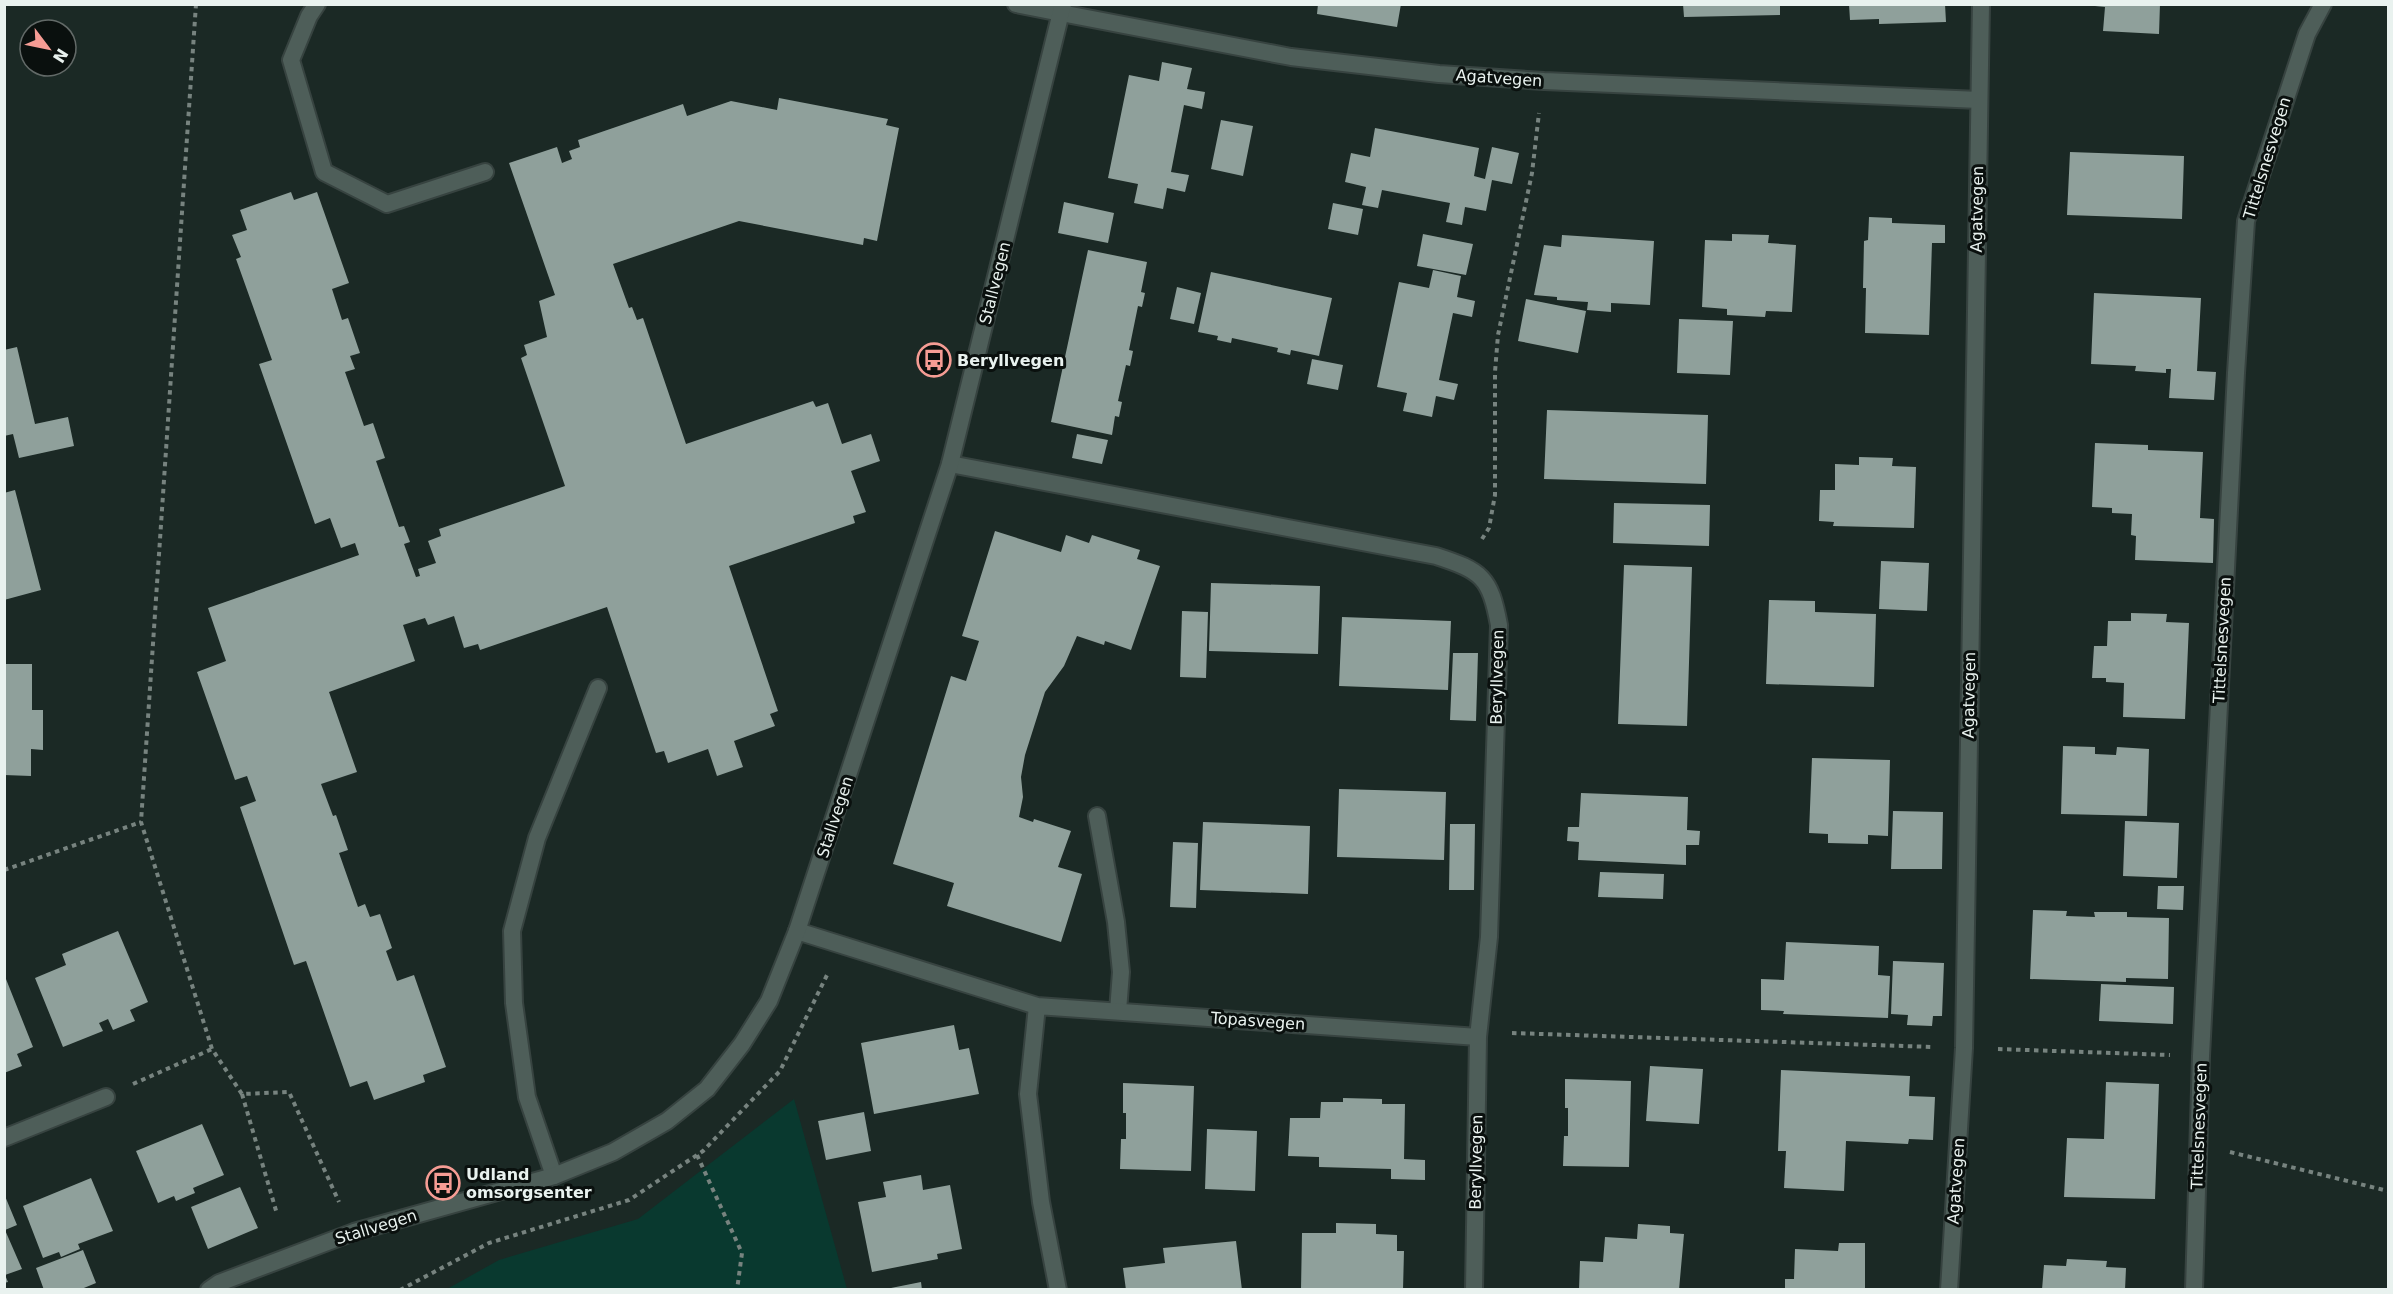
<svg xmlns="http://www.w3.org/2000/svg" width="2393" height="1294" font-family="'DejaVu Sans',sans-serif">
<rect width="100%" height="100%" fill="#1b2925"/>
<path fill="#09392f" d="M 794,1099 L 847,1289 L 447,1289 L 499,1260 L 638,1219 Z"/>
<path fill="#8fa09b" d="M 1318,4 L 1401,4 L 1397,27 L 1317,14 Z
M 1683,4 L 1780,4 L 1780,15 L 1684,17 Z
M 1849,4 L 1945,4 L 1946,22 L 1879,24 L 1879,19 L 1850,20 Z
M 2095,4 L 2160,4 L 2159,34 L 2103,31 L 2105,7 L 2095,6 Z
M 1162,62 L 1192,68 L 1187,89 L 1205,92 L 1202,109 L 1184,105 L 1171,172 L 1189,175 L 1185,192 L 1167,188 L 1163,209 L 1134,203 L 1138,184 L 1108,178 L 1129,75 L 1159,81 Z
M 779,98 L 888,119 L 886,125 L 899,128 L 877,241 L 864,238 L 863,245 L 739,221 L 613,264 L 629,308 L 632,307 L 637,320 L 643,318 L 686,444 L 813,401 L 816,407 L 828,403 L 842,444 L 871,434 L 880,461 L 851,471 L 866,512 L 853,516 L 855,523 L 729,566 L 778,711 L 770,714 L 775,726 L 734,741 L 743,767 L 717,776 L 708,749 L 668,763 L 664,751 L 656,753 L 607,607 L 480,650 L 478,644 L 464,648 L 454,616 L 428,625 L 425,618 L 403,625 L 415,661 L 329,692 L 357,772 L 321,784 L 333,816 L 336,815 L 348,850 L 339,853 L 358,907 L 365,904 L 370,917 L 380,914 L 392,948 L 386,951 L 397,981 L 414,975 L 446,1067 L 423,1075 L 425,1082 L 374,1100 L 367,1081 L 350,1087 L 306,961 L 294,965 L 240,807 L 256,801 L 247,776 L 235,780 L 197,672 L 226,661 L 208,608 L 359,555 L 355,543 L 341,548 L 330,518 L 315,524 L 259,364 L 272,360 L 236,259 L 241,257 L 232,235 L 247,230 L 240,210 L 291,192 L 294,200 L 317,192 L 349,283 L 332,289 L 342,320 L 348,318 L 360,353 L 350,356 L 355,369 L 345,372 L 364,426 L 373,423 L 385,458 L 376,461 L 399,527 L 404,526 L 410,542 L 404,544 L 416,577 L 420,576 L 418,569 L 436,563 L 428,541 L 441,536 L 439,529 L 565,486 L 521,358 L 527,355 L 524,345 L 547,337 L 539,301 L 555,295 L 509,163 L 557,147 L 562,163 L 572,159 L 569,151 L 580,147 L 578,140 L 683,104 L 687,116 L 731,101 L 777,110 Z
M 1221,120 L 1253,126 L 1243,176 L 1211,169 Z
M 1375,128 L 1479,148 L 1474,176 L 1485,179 L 1492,147 L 1519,153 L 1512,184 L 1492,180 L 1486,211 L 1465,207 L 1462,225 L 1446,222 L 1450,203 L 1382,190 L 1378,208 L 1362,205 L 1366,187 L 1345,182 L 1351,153 L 1370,157 Z
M 2070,152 L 2184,156 L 2182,219 L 2067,215 Z
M 1064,202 L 1114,213 L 1108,243 L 1058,233 Z
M 1333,203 L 1363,209 L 1358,235 L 1328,229 Z
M 1869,217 L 1892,218 L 1892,223 L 1945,225 L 1945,243 L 1932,243 L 1929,335 L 1865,333 L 1866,288 L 1863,288 L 1864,241 L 1868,240 Z
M 1423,234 L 1473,244 L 1466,275 L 1417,266 Z
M 1732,234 L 1769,235 L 1768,243 L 1796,245 L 1792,312 L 1766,311 L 1765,317 L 1727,315 L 1727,309 L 1702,307 L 1705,240 L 1732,241 Z
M 1562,235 L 1654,241 L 1650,305 L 1611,303 L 1611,312 L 1587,310 L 1588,302 L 1557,300 L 1557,297 L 1534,295 L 1544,245 L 1561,247 Z
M 1088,250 L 1147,262 L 1141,292 L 1145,293 L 1142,307 L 1138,306 L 1129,350 L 1133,351 L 1130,366 L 1126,365 L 1118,401 L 1122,402 L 1119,417 L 1115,416 L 1112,435 L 1051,422 Z
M 1433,270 L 1461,276 L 1457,297 L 1475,301 L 1472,317 L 1453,313 L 1439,380 L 1458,384 L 1454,400 L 1436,396 L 1432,417 L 1403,411 L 1407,393 L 1377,387 L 1399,282 L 1429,288 Z
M 1211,272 L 1332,298 L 1319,356 L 1291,350 L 1290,355 L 1277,352 L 1278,348 L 1232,338 L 1231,343 L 1217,340 L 1218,336 L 1198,332 Z
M 1177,287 L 1201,293 L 1194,324 L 1170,319 Z
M 2094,293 L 2201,298 L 2197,371 L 2216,372 L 2214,400 L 2169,398 L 2171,369 L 2166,369 L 2166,373 L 2135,371 L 2136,366 L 2091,364 Z
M 1526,299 L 1586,311 L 1578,353 L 1518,341 Z
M 1679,319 L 1733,321 L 1730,375 L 1677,373 Z
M 17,347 L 35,424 L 68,417 L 74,446 L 19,458 L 13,434 L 4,436 L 4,350 Z
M 1312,359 L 1343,365 L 1338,390 L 1307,384 Z
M 1547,410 L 1708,415 L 1706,484 L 1544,479 Z
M 1077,434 L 1108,440 L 1102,464 L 1072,458 Z
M 2095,443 L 2148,445 L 2148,450 L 2203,452 L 2200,518 L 2214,519 L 2213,563 L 2135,560 L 2136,536 L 2131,535 L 2132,514 L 2112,513 L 2112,508 L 2092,507 Z
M 1859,457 L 1893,458 L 1892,466 L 1916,467 L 1914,528 L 1833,526 L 1834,522 L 1819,521 L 1820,490 L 1835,490 L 1835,464 L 1859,465 Z
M 15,490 L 41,590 L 4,600 L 4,493 Z
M 1614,503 L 1710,505 L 1709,546 L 1613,543 Z
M 995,531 L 1061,552 L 1066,535 L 1089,543 L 1092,535 L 1140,550 L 1137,559 L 1160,566 L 1131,650 L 1105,641 L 1104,645 L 1077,636 L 1064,666 L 1045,692 L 1025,755 L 1021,777 L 1023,797 L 1019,817 L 1033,822 L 1034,819 L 1071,831 L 1058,867 L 1082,874 L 1061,942 L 947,906 L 954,883 L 893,864 L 951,676 L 966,681 L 979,641 L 962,636 Z
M 1881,561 L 1929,563 L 1927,611 L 1879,609 Z
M 1624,565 L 1692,567 L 1687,726 L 1618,724 Z
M 1211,583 L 1320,586 L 1318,654 L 1209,651 Z
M 1769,600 L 1815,601 L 1815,612 L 1876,614 L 1874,687 L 1766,684 Z
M 1182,611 L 1208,612 L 1206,678 L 1180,677 Z
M 2131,613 L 2167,614 L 2166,622 L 2189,623 L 2185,719 L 2123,717 L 2124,683 L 2106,682 L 2106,678 L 2092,678 L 2094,646 L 2107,646 L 2108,621 L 2131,621 Z
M 1342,617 L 1451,621 L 1448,690 L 1339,686 Z
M 1453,653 L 1478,653 L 1476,721 L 1450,720 Z
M 4,664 L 32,664 L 32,710 L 43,710 L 43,750 L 31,749 L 31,776 L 4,775 Z
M 2063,746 L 2095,747 L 2095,754 L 2116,755 L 2117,747 L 2149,749 L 2147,816 L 2061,814 Z
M 1812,758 L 1890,760 L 1888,836 L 1868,835 L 1868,844 L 1828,843 L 1828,834 L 1809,833 Z
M 1339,789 L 1446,792 L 1444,860 L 1337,857 Z
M 1581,793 L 1688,797 L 1687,830 L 1700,831 L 1699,845 L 1686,845 L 1686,865 L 1578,860 L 1579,842 L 1567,841 L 1568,827 L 1579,827 Z
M 1893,811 L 1943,812 L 1942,869 L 1891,869 Z
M 2125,821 L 2179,823 L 2177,878 L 2123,876 Z
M 1203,822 L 1310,826 L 1308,894 L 1200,890 Z
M 1450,824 L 1475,824 L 1474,890 L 1449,890 Z
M 1173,842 L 1198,843 L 1196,908 L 1170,907 Z
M 1600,872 L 1664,874 L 1663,899 L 1598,897 Z
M 2158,886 L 2184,886 L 2183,910 L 2157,909 Z
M 2033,910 L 2067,911 L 2066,916 L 2095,917 L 2094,912 L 2127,912 L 2127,917 L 2169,918 L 2168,979 L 2126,978 L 2126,982 L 2030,979 Z
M 118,931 L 148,1002 L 130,1010 L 135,1021 L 113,1030 L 108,1019 L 99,1023 L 103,1031 L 63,1047 L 35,978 L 66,965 L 62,954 Z
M 1786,942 L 1879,946 L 1878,975 L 1890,976 L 1888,1018 L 1783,1014 L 1784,1011 L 1761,1010 L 1761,979 L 1784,980 Z
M 1893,961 L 1944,963 L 1942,1016 L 1933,1016 L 1932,1026 L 1907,1025 L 1908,1015 L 1891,1014 Z
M 4,974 L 33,1047 L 17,1054 L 22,1066 L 4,1073 Z
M 2101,984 L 2174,987 L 2173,1024 L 2099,1021 Z
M 954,1025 L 959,1050 L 969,1048 L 979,1094 L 874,1114 L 861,1043 Z
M 1650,1066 L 1703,1069 L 1699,1124 L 1646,1121 Z
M 1781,1070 L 1910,1076 L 1909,1096 L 1935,1097 L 1933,1140 L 1909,1139 L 1908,1144 L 1846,1141 L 1844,1191 L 1784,1188 L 1786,1151 L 1778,1151 Z
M 1565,1079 L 1631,1081 L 1629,1167 L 1563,1166 L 1564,1136 L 1568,1136 L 1568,1108 L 1565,1108 Z
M 2106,1082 L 2159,1084 L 2155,1199 L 2064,1197 L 2067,1138 L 2104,1139 Z
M 1123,1083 L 1194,1086 L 1191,1171 L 1120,1169 L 1121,1139 L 1126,1139 L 1126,1113 L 1123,1113 Z
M 1343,1098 L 1382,1099 L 1382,1104 L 1405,1104 L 1404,1159 L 1425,1160 L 1425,1180 L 1391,1179 L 1391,1169 L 1319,1167 L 1319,1157 L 1288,1156 L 1290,1118 L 1320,1118 L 1321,1102 L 1343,1102 Z
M 864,1112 L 871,1151 L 826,1160 L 818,1121 Z
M 202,1124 L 224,1175 L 193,1188 L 195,1193 L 176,1201 L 174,1196 L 158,1203 L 136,1151 Z
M 1207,1129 L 1257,1131 L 1255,1191 L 1205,1189 Z
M 921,1175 L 923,1190 L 950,1185 L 962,1249 L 937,1254 L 938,1259 L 872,1272 L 858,1202 L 886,1197 L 883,1182 Z
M 91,1178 L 113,1231 L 78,1244 L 80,1249 L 61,1257 L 59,1252 L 43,1258 L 23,1206 Z
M 240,1187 L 258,1228 L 208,1249 L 191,1207 Z
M 5,1196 L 17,1225 L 5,1230 L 22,1269 L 5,1275 L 8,1282 L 4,1283 Z
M 1336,1223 L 1376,1224 L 1376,1234 L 1397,1235 L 1397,1251 L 1404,1251 L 1403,1290 L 1301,1290 L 1302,1233 L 1336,1233 Z
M 1638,1224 L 1670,1226 L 1670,1233 L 1684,1234 L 1679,1290 L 1579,1290 L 1580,1261 L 1603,1262 L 1605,1237 L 1637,1239 Z
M 1236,1241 L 1242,1290 L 1126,1290 L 1123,1268 L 1165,1263 L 1163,1248 Z
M 1839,1243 L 1865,1243 L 1865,1290 L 1785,1290 L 1785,1279 L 1794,1279 L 1795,1249 L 1838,1251 Z
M 83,1250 L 96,1283 L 79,1290 L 44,1290 L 36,1268 Z
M 2067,1259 L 2107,1261 L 2106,1267 L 2126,1268 L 2125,1290 L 2042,1290 L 2044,1265 L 2066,1266 Z
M 921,1282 L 922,1290 L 891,1290 L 891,1288 Z"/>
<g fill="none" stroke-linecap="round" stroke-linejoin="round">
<defs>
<path id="service" d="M 317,4 L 309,16 L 291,60 L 324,172 L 387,204 L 485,172
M 1016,4 L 1061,13
M 1097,816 L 1116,922 L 1121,972 L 1118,1011
M 554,1176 L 527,1097 L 514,1003 L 512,931 L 537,838 L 598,688
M 2194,1290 L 2201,1056 L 2236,373 L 2246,221 L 2307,34 L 2323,4"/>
<path id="minor" d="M 1061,13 L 1291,57 L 1439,74 L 1544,81 L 1979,100
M 950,464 L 1436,556 C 1482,571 1490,577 1499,625 L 1489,937 L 1478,1037 L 1474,1290
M 797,931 L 1037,1006 L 1478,1037
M 1037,1006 L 1028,1094 L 1041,1202 L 1058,1290
M 4,1138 L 106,1097
M 1949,1290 L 1964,1048 L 1981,4"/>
<path id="tertiary" d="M 209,1290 L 219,1283 L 354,1232 L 554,1176 L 613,1152 L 667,1121 L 707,1089 L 742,1044 L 769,1001 L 797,931 L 950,464 L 1063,4"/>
</defs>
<use href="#service" stroke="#374340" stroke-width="20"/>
<use href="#minor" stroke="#374340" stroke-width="20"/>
<use href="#tertiary" stroke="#374340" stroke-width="20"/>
<path stroke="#77837f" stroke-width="4" stroke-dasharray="4.5 4.5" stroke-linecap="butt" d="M 196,4 L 141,822 L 212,1049 L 242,1094 L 289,1092 L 339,1202
M 1482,539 L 1489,528 L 1495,495 L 1495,372 L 1498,335 L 1532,173 L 1539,113
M 4,870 L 141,822
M 1512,1033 L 1933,1047
M 1998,1049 L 2170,1055
M 133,1084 L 212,1049
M 242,1094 L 277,1214
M 2230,1152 L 2388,1191
M 697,1155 L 742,1253 L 737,1290
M 400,1290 L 489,1243 L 629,1200 L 703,1151 L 780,1071 L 827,975"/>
<use href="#service" stroke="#4e5e59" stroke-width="16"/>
<use href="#minor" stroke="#4e5e59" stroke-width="16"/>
<use href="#tertiary" stroke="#4e5e59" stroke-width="16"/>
</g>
<defs>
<symbol id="bus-ring" viewBox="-11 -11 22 22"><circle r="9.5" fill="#0a100e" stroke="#f59c94" stroke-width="1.5"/><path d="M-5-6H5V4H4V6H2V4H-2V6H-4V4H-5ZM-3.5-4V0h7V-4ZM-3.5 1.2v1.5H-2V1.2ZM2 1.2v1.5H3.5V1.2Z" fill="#f59c94"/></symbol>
</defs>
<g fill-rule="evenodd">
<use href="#bus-ring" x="915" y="341" width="38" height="38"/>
<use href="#bus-ring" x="424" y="1164" width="38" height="38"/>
</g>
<g text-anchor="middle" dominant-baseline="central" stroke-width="6" stroke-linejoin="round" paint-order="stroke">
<g font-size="16" fill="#e9f2ef" stroke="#0a100e">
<text transform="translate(1499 78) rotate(4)">Agatvegen</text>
<text transform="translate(2267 158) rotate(-73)">Tittelsnesvegen</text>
<text transform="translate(1977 209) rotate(-89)">Agatvegen</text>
<text transform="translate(995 283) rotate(-76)">Stallvegen</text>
<text transform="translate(2222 640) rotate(-87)">Tittelsnesvegen</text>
<text transform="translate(1497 677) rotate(-89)">Beryllvegen</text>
<text transform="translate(1969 695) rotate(-89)">Agatvegen</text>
<text transform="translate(835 817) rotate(-72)">Stallvegen</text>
<text transform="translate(1258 1021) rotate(4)">Topasvegen</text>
<text transform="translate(2199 1126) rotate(-88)">Tittelsnesvegen</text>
<text transform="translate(1476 1162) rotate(-89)">Beryllvegen</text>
<text transform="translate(1956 1181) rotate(-86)">Agatvegen</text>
<text transform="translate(376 1227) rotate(-17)">Stallvegen</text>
</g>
<g font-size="16" font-weight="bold" fill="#e9f2ef" stroke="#0a100e" text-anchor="start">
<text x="957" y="360">Beryllvegen</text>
<text x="466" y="1174">Udland<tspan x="466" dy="18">omsorgsenter</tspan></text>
</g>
</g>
<rect width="2393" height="1294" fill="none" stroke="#e9f2ef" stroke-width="12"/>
<g transform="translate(48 48) rotate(122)"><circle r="28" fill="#0a100e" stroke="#636a68" stroke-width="1.5"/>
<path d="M0-4.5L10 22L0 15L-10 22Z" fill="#f59c94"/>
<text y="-9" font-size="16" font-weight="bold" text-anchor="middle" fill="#e9f2ef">N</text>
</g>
</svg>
